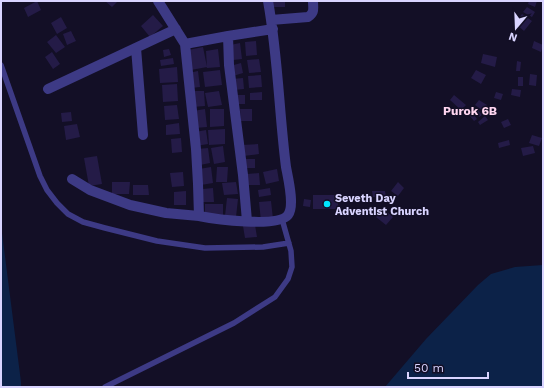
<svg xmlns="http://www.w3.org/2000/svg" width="544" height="388" font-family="'Work Sans',sans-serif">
<rect width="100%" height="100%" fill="#130f26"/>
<path fill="#0c2248" d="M 1,225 L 21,382 L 21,387 L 1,387 Z
M 543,265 L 543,387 L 385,387 L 426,339 L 478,285 L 491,274 L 515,267 Z"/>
<path fill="#241b47" d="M 37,1 L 41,10 L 28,17 L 24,8 Z
M 105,1 L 118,1 L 112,7 Z
M 271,1 L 285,1 L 285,7 L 271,7 Z
M 529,1 L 537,1 L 535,7 L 528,4 Z
M 527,7 L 535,12 L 532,17 L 523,12 Z
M 522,14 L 532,21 L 524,31 L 515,23 Z
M 153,15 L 163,26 L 150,37 L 141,26 Z
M 61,17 L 67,28 L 57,34 L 51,23 Z
M 71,31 L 76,41 L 67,45 L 63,34 Z
M 56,35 L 65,47 L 56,53 L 47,42 Z
M 256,41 L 257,55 L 246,56 L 245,42 Z
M 534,41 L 543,45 L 541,52 L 532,48 Z
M 240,43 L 242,59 L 233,60 L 230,45 Z
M 203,47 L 207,67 L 191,70 L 188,50 Z
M 169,49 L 171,55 L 164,57 L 163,50 Z
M 218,49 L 220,67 L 207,68 L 206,51 Z
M 52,52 L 60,64 L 53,69 L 45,57 Z
M 483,54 L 497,57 L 495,67 L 481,63 Z
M 173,58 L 174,64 L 161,66 L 160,60 Z
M 259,59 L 261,72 L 249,73 L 247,60 Z
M 517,61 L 521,62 L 520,71 L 516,71 Z
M 241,63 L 243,73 L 233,76 L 230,66 Z
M 177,67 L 178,82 L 160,83 L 159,69 Z
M 220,70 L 222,85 L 205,87 L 203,72 Z
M 476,70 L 486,75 L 481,84 L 471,78 Z
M 198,71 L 200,87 L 191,88 L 189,73 Z
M 530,74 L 537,75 L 536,86 L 529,85 Z
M 261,75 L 262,87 L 249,88 L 248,76 Z
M 518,77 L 523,77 L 523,86 L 518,86 Z
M 243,78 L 244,89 L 233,90 L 232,79 Z
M 177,84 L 178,101 L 163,102 L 162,85 Z
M 512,89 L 521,90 L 520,97 L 511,95 Z
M 191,91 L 204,91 L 205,106 L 192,107 Z
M 219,91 L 222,105 L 208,107 L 205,93 Z
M 262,92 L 262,100 L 250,100 L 250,93 Z
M 496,92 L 503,94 L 501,100 L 494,98 Z
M 235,95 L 245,95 L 245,104 L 235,104 Z
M 454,95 L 466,105 L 461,110 L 450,100 Z
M 479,100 L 487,105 L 483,111 L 475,105 Z
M 177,105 L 179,119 L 165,120 L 164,106 Z
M 205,109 L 207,127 L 195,128 L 193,111 Z
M 210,109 L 224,109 L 224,126 L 210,127 Z
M 240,109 L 252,109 L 252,121 L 241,121 Z
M 477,109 L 482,115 L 479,117 L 474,111 Z
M 71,112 L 72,121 L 62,122 L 61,113 Z
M 472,112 L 477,119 L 474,121 L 469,115 Z
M 485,116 L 488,120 L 480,125 L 478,122 Z
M 508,119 L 511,125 L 504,128 L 501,122 Z
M 179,123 L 180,134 L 166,135 L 166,125 Z
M 77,124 L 80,137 L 66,140 L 64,126 Z
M 225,129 L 225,144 L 209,145 L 208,130 Z
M 206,130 L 208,144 L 196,146 L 195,132 Z
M 532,135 L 542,138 L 539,146 L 529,143 Z
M 181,138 L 182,152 L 172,153 L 171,139 Z
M 509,140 L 510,145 L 499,148 L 498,143 Z
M 258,144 L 259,154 L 243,156 L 242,145 Z
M 223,146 L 225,162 L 214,164 L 211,148 Z
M 533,146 L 535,153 L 523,156 L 521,148 Z
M 208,148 L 210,163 L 200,165 L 197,149 Z
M 97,156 L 102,184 L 89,186 L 84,158 Z
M 244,159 L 255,159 L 255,168 L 244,168 Z
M 211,167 L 213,183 L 201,185 L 199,169 Z
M 217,167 L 228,167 L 227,182 L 216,182 Z
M 277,169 L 279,181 L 266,184 L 263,172 Z
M 183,172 L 184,186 L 172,187 L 170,173 Z
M 259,173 L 260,185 L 247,185 L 247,174 Z
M 112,182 L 130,182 L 129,194 L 112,194 Z
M 236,182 L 238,194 L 224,195 L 222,183 Z
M 398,182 L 404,188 L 398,196 L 391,191 Z
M 133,185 L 148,185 L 149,195 L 133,195 Z
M 213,188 L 214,202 L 203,202 L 203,189 Z
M 270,188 L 271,195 L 259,197 L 258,190 Z
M 186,191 L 186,205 L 174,205 L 174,192 Z
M 372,191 L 385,191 L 386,197 L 373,197 Z
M 313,195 L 338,195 L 338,209 L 313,209 Z
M 227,198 L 238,199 L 236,217 L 225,216 Z
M 304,199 L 311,200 L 310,207 L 303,206 Z
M 271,201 L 273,219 L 261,221 L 259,202 Z
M 205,204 L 223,204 L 223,216 L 205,216 Z
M 383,208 L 393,217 L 386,225 L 376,217 Z
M 255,225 L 257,237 L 245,238 L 243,226 Z"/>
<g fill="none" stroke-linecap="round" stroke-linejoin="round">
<path stroke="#3d3a85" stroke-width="5.5" d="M 1,65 L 40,176 L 47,190 L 57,203 L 68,214 L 83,222 L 105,228 L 157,241 L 205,248 L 263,247 L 289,243
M 105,387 L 234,323 L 275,297 L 288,279 L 292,267 L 291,251 L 282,219"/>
<path stroke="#3d3a85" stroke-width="10" d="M 158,1 L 185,44 L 196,149 L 198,184 L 199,216 C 214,219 278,228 288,215 C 295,206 288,178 286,167 C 279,112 278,56 268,1
M 271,20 L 308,17 C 315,12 313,9 313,1
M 228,36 L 273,29
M 185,44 L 228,36 L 229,65 L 243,175 L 247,221
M 136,48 L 143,135
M 48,89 L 176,29
M 72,179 L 90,190 L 130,205 L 166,213 L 199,216"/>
</g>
<circle fill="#00e5ff" stroke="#130f26" stroke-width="1.5" cx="327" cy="204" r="4"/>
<g text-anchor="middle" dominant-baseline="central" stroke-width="3" stroke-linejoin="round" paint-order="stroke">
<g font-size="11" font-weight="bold" fill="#d9d4ff" stroke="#130f26" text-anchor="start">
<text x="335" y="198">Seveth Day<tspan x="335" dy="13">Adventist Church</tspan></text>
</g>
<g font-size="12" font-weight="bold" fill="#ffd6f0" stroke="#130f26">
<text x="470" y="111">Purok 6B</text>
</g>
</g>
<rect width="544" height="388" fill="none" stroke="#d9d4ff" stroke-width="4"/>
<g transform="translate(516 28) rotate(199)" stroke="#130f26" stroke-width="3" paint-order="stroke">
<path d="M0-3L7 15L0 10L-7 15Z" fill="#d9d4ff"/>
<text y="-6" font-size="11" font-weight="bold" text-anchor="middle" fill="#d9d4ff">N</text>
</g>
<path d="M408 372v6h80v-6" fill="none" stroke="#d9d4ff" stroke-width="2"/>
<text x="414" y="372" font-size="12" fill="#d9d4ff" stroke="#130f26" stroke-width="3" paint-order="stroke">50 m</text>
</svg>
